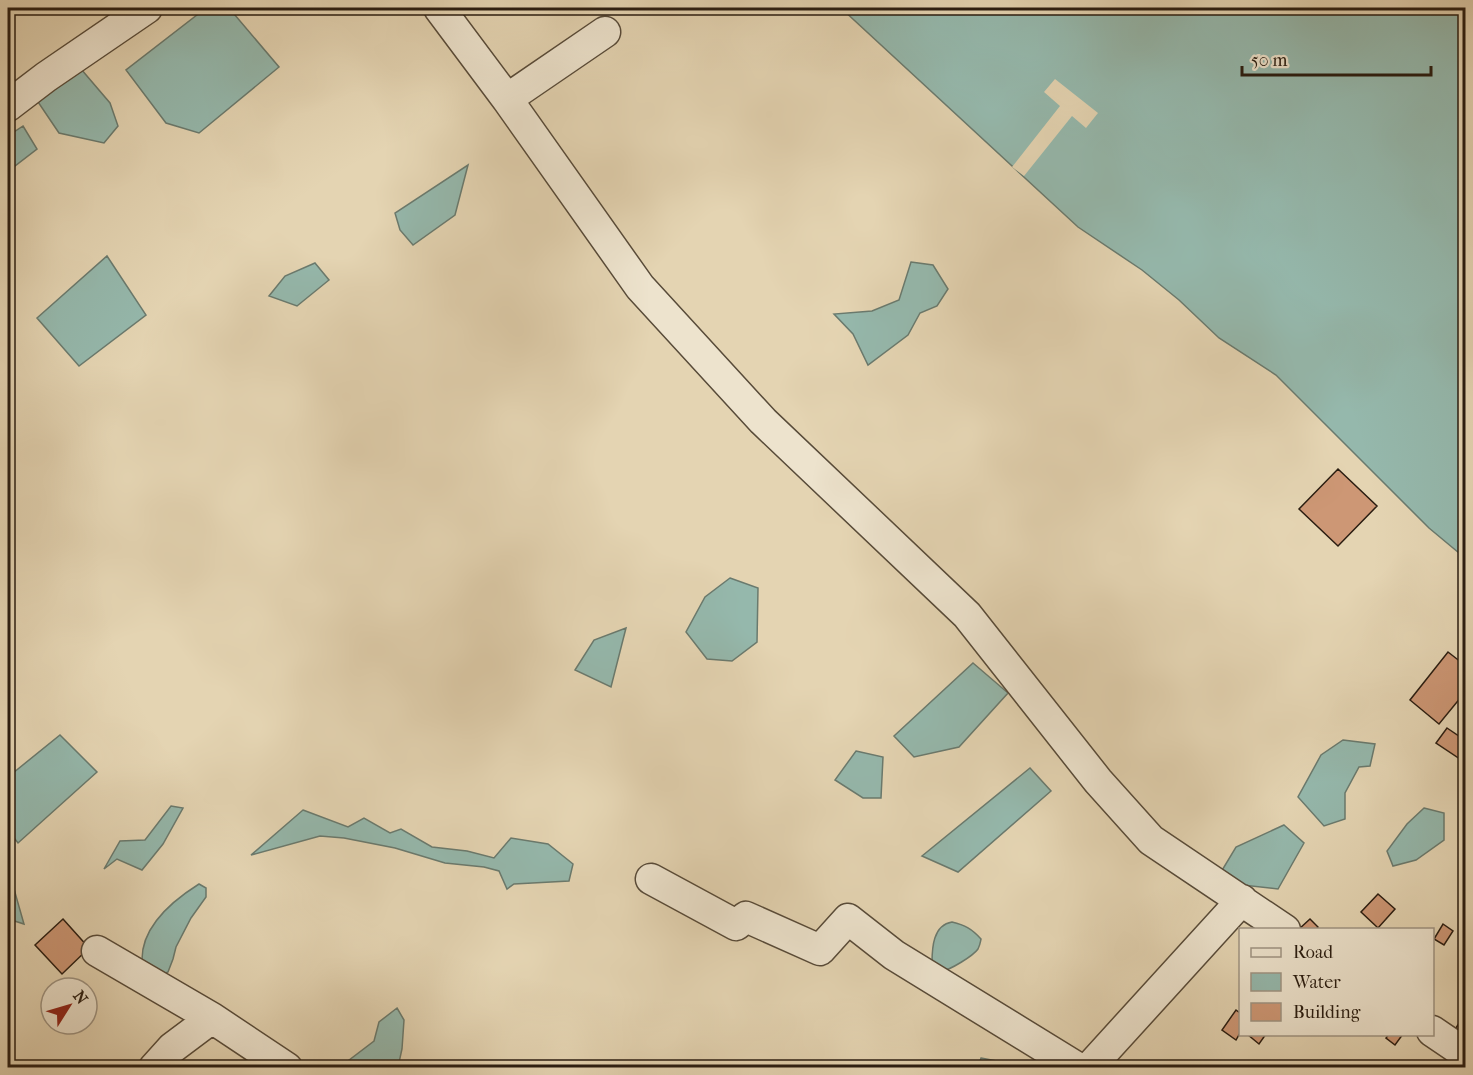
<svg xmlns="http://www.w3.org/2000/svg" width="1473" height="1075" font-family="'IM FELL French Canon',serif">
<rect width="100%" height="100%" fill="#e4d4b2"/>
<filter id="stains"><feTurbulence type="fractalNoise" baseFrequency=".00333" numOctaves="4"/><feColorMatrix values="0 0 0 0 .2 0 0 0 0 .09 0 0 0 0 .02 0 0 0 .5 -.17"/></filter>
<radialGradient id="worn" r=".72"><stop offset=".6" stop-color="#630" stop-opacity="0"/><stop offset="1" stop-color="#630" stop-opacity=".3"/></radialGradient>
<path fill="#95b8ac" stroke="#6a7a6e" stroke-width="1.5" d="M 206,8 L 229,8 L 279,67 L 199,133 L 166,123 L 126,70 Z
M 841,8 L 1465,8 L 1465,558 L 1429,528 L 1276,375 L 1219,338 L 1179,300 L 1142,270 L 1078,227 Z
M 81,69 L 110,103 L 118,126 L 104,143 L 59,133 L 36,99 Z
M 23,126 L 37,149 L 11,169 L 8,167 L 8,136 Z
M 468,165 L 455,215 L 413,245 L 400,230 L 395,213 Z
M 107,256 L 146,315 L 79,366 L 37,318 Z
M 911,262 L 933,265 L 948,289 L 937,306 L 920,313 L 908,335 L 868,365 L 853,334 L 834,314 L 872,311 L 899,300 Z
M 315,263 L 329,280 L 297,306 L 269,296 L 285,276 Z
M 730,578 L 758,588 L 757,642 L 732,661 L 707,659 L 686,632 L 705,597 Z
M 626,628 L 611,687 L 575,670 L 594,640 Z
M 973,663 L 1008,693 L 959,747 L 914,757 L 894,736 Z
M 60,735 L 97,772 L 18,843 L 8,830 L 8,777 Z
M 1343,740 L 1375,744 L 1370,766 L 1359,767 L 1345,793 L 1345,819 L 1324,826 L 1298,797 L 1321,755 Z
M 856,751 L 883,757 L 881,798 L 863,798 L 835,780 Z
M 1030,768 L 1051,791 L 958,872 L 922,856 Z
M 171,806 L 183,808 L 163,844 L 142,870 L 117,859 L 104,869 L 120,841 L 145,840 Z
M 1424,808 L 1444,813 L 1444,840 L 1416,860 L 1393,866 L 1387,851 L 1407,824 Z
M 303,810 L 348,827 L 364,818 L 390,833 L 401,829 L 432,847 L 467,851 L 494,858 L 511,838 L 548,844 L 573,864 L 569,881 L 514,884 L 507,889 L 499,871 L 484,867 L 445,863 L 395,848 L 344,838 L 320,836 L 251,855 Z
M 1284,825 L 1304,843 L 1278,889 L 1215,882 L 1236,847 Z
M 8,868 L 24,924 L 8,919 Z
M 199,884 L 206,888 L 206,897 L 191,918 L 176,947 L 173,959 L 168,972 L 162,975 L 142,961 C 141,927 172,901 199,884 Z
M 952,922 C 965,925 972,929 981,939 C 980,944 980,945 978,949 C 973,956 950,970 942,971 L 932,963 C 932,948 933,925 952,922 Z
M 397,1008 L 404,1020 L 402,1049 L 398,1067 L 340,1067 L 374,1041 L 379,1022 Z
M 981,1058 L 1012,1064 L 1014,1067 L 978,1067 Z"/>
<path fill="#e4d4b2" d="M 1055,79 L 1098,113 L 1086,128 L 1072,116 L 1024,176 L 1012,167 L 1060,106 L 1044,92 Z"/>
<path fill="#cd9775" stroke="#2a1d11" stroke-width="1.5" d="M 1338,469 L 1377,506 L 1338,546 L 1299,509 Z
M 1448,652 L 1466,666 L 1466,691 L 1439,724 L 1410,700 Z
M 1447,728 L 1466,741 L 1466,763 L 1436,743 Z
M 1378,894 L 1395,909 L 1378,928 L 1361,912 Z
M 63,919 L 89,948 L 62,974 L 35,945 Z
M 1310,919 L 1318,927 L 1316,930 L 1298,930 Z
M 1443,924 L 1453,931 L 1444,945 L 1434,939 Z
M 1236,1010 L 1240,1013 L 1240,1033 L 1236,1040 L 1222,1030 Z
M 1461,1020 L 1466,1023 L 1466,1050 L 1449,1039 Z
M 1247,1034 L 1266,1034 L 1259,1044 Z
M 1389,1034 L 1403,1034 L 1395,1045 L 1386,1038 Z"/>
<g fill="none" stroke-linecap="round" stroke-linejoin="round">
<defs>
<path id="minor" d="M 439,8 L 507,99 L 640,287 L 763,421 L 967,615 L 1098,781 L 1151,840 L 1285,930
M 507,99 L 605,32
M 8,106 L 46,77 L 147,8
M 651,879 L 736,925 L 746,917 L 820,950 L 848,919 L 894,955 L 1078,1068
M 97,951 L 212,1018 L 287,1068
M 1432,1031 L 1466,1054
M 154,1068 L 172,1048 L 212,1018
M 1089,1068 L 1242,900"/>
</defs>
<use href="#minor" stroke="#584b39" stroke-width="33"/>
<use href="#minor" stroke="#ede3cd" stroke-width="30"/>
</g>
<rect width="1473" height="1075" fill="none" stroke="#e4d4b2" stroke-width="30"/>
<rect x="9" y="9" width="1455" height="1057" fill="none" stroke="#2a1d11" stroke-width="3"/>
<rect x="15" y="15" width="1443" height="1045" fill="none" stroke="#2a1d11" stroke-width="1.5"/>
<rect x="1239" y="928" width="195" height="108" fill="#ede3cd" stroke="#9f9482" stroke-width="1.5"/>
<rect x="1251" y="948" width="30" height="9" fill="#ede3cd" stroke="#9f9482" stroke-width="1.5"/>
<text x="1293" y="958" font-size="18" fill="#2a1d11">Road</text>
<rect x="1251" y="973" width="30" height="18" fill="#95b8ac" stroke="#9f9482" stroke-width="1.5"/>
<text x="1293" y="988" font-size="18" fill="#2a1d11">Water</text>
<rect x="1251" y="1003" width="30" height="18" fill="#cd9775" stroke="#9f9482" stroke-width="1.5"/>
<text x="1293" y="1018" font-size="18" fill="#2a1d11">Building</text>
<g transform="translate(69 1006) rotate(53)"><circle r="28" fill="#ede3cd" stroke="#9f9482" stroke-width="1.5"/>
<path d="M0-4.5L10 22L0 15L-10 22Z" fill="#8f2418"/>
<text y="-9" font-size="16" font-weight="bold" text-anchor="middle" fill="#2a1d11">N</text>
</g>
<path d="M1242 66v9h189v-9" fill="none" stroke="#2a1d11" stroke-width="3"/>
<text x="1251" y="66" font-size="18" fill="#2a1d11" stroke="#ede3cd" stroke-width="4.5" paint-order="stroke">50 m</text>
<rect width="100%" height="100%" filter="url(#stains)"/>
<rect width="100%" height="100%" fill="url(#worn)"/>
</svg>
